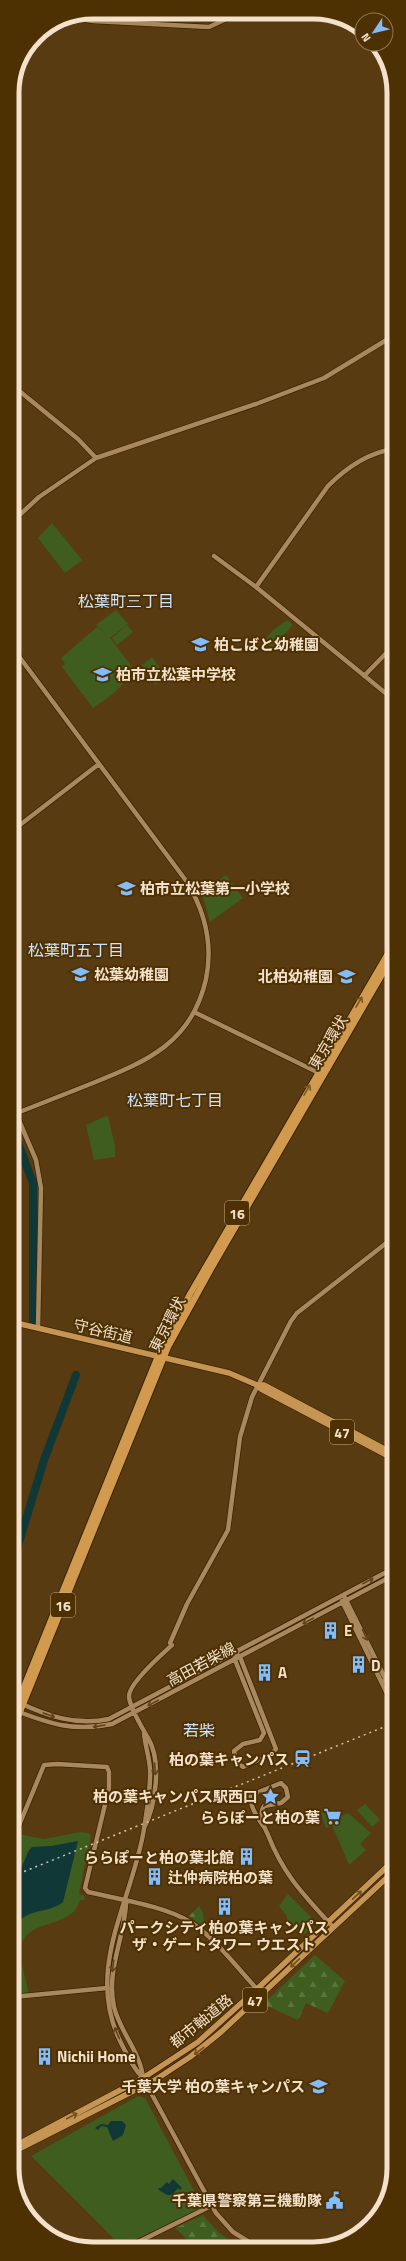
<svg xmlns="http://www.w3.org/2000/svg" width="406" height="2261" font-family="'Titillium Web','Noto Sans JP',sans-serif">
<defs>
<pattern id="forest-firs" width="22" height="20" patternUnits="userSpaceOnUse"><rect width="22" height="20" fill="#3e5d1f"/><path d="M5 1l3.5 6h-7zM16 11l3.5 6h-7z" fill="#5a743e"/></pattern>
</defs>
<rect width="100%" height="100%" fill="#593b11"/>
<path fill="url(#forest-firs)" d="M 199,1906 L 203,1913 L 204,1927 L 189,1916 Z
M 315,1955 L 345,1981 L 328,2013 L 306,2003 L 298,2020 L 263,2004 Z
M 203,2215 L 217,2231 L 239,2248 L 196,2248 L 175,2228 Z"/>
<path fill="#3e5d1f" d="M 52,523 L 82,560 L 65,573 L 38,538 Z
M 116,610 L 128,624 L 110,638 L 132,667 L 133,674 L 113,694 L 93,708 L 62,667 L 65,664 L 61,658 L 97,627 L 106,633 L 96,625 Z
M 287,620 L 293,625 L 272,648 L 264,641 L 272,631 Z
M 127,625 L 133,632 L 117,645 L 112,638 Z
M 12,656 C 25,674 24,673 12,691 Z
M 152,657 L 167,677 L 155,685 L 142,665 Z
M 226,875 L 243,898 L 210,922 L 202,894 Z
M 106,1116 L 108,1116 L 115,1146 L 115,1157 L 94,1160 L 86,1125 Z
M 365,1804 L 380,1820 L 372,1827 L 357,1810 Z
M 326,1809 L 336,1810 L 339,1817 L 348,1813 L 371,1833 L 360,1844 L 366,1850 L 349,1865 L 332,1825 L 326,1828 L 320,1811 Z
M 80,1832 L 89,1833 L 91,1836 L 79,1894 L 85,1896 L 84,1900 L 80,1900 C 72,1930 29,1917 21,1946 C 18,1957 27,1982 29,1994 L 13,1994 L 13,1851 L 19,1834 L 44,1839 Z
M 288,1894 L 312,1918 L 312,1927 L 302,1936 L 287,1921 L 287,1916 L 279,1906 Z
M 138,2096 L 145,2098 L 201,2204 L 200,2210 L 121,2246 L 31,2156 Z"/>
<path fill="#0f3837" d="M 78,1841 L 63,1902 C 47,1915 26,1906 13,1929 L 13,1887 L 29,1850 L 32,1847 L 51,1846 Z
M 111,2121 L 122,2121 L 126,2125 L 123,2135 L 113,2141 L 107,2127 L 101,2126 L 98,2130 L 95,2128 L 101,2124 L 108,2125 Z
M 173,2179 L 182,2188 L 180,2190 L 178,2188 L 172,2195 L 167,2195 L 159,2190 L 158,2188 L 161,2188 L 167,2182 L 169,2184 Z"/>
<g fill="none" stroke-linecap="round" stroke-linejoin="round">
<path stroke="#0f3837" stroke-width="8" d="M 12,1126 L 33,1183 L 33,1321
M 13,1562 L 44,1460 L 76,1375"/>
<defs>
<path id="tertiary" d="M 68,17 L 93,21 L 209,27 L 237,14
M 12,385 L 78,439 L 96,458
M 12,522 L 39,497 L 96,458 L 256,404 L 324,378 L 393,336
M 214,556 L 256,587 L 394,700
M 256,587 L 328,486 C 346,468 368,453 393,449
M 12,647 L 187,882 C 205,912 213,945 206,979 C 192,1042 148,1061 93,1083 C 68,1093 42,1103 17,1113
M 364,676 L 394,645
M 12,831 L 99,764
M 194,1012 L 321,1074
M 12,1104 L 36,1160 L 41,1188 L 38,1328
M 345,1598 L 394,1696
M 342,1601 L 394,1708
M 234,1652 L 240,1657 L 276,1749 L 270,1755 L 243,1767 L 236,1762 L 234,1751 L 243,1744 L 260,1740 L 264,1733 L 235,1660 Z
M 384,1681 L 394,1677
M 13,1703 L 18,1702 C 47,1716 76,1726 109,1719 L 394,1568
M 13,1706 L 14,1710 C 50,1724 74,1732 112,1724 L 394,1575
M 144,1733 C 145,1745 149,1756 150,1769 C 151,1788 147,1809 144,1829 C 132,1903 83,1970 122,2045 C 128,2057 134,2069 143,2078 L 216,2213 L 233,2232 L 259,2248
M 264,1827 C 258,1819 249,1805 251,1795 L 281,1783 L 286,1788 L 288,1797 L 281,1803 L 264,1806 C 258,1814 264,1827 268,1835 C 284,1876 305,1896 333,1927
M 144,1828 C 156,1805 162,1761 148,1738 C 143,1729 129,1707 129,1696 C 129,1683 162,1654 172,1645 L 170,1643 L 187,1604 L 228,1530 L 240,1437 L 252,1397 L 291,1321 L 297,1313 L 394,1237
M 13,1840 L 44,1765 L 57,1764 L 107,1767 L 109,1772 L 109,1788 L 85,1888 L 88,1892 C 118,1899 165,1906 190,1922 C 216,1938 236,1967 257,1989
M 126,1904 C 124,1939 106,1971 114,2007 C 120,2032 141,2053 143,2078
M 13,1997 L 107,1988
M 126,2248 L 211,2206"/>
<path id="primary" d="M 12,1322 L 229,1373 L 257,1385 L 261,1389 L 394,1459
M 257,1385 L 264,1385 L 394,1454
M 13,2147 L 143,2078 L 198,2042 L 257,1989 L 394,1860
M 13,2152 L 155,2080 L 190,2057 L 221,2032 L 394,1871"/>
<path id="trunk" d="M 13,1714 L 158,1356 L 190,1294 L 394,943
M 13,1729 L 168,1347 L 211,1269 L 394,954"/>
</defs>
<use href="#tertiary" stroke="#3a2403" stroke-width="6"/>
<use href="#primary" stroke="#3a2403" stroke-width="7"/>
<use href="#trunk" stroke="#3a2403" stroke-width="8"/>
<use href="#tertiary" stroke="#aa885e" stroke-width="4.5"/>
<use href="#primary" stroke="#c79553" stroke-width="5.5"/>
<use href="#trunk" stroke="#d19a4f" stroke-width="6"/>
<path stroke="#d9c5ab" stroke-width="1.5" stroke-dasharray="2 4" stroke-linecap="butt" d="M 13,1876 L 394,1723"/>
</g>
<defs><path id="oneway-shaft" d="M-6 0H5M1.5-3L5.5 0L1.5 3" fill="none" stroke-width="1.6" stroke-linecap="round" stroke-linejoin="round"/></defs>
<g stroke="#7c561e">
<use href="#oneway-shaft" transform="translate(359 1002) rotate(-59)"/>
<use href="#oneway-shaft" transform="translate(307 1090) rotate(-60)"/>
</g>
<g stroke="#604215">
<use href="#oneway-shaft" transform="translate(368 1581) rotate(-28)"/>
<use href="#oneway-shaft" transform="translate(308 1621) rotate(152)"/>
<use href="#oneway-shaft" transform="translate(365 1635) rotate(65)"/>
<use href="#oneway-shaft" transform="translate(153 1703) rotate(152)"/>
<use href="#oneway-shaft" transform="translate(49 1715) rotate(20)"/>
<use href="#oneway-shaft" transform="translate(99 1726) rotate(170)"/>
<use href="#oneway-shaft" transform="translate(155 1769) rotate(86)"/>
<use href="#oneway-shaft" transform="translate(113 1966) rotate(97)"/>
<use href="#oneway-shaft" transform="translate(117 2033) rotate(-112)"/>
</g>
<g stroke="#724f1b">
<use href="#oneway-shaft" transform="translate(357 1895) rotate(-43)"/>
<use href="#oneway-shaft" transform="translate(295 1963) rotate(137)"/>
<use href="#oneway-shaft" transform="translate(199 2051) rotate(143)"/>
<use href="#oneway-shaft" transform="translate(72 2116) rotate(-28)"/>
</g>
<defs>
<symbol id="school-bare" viewBox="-9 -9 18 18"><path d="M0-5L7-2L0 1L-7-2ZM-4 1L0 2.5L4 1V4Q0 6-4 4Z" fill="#83bcfb" stroke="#4e3103" stroke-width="2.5" paint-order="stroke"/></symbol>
<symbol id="building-bare" viewBox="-9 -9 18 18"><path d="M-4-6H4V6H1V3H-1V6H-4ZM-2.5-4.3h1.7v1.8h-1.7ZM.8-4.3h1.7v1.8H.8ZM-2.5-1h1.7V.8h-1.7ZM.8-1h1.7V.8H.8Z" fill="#83bcfb" stroke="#4e3103" stroke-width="2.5" paint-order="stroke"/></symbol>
<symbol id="station-bare" viewBox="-9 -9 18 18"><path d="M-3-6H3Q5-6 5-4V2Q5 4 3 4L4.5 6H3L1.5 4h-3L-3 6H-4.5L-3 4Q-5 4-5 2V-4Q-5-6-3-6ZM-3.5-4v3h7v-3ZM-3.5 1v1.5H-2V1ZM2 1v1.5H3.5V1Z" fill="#83bcfb" stroke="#4e3103" stroke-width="2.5" paint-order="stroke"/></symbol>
<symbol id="sight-bare" viewBox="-9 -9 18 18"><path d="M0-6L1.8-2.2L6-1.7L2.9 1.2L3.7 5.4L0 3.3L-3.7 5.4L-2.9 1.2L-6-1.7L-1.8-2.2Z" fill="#83bcfb" stroke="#4e3103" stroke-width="2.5" paint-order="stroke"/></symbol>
<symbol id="supermarket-bare" viewBox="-9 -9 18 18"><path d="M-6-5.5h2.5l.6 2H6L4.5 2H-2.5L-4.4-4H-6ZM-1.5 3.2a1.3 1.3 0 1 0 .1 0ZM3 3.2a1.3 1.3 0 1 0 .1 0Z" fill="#83bcfb" stroke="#4e3103" stroke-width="2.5" paint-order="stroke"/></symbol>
<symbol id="university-bare" viewBox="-9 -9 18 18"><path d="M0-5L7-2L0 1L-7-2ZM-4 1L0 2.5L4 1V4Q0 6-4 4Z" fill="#83bcfb" stroke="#4e3103" stroke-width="2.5" paint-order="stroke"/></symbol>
<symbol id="civic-bare" viewBox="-9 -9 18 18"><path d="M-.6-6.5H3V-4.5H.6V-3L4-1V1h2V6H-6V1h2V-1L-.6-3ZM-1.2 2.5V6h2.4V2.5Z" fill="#83bcfb" stroke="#4e3103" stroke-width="2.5" paint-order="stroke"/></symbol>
</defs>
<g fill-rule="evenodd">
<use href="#school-bare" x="188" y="632" width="25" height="25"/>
<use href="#school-bare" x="90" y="662" width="25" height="25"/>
<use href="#school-bare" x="114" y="876" width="25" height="25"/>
<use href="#school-bare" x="68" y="962" width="25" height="25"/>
<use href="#school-bare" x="334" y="964" width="25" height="25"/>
<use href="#building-bare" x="318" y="1618" width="25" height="25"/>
<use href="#building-bare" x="346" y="1652" width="25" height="25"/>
<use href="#building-bare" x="252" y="1660" width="25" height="25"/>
<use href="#station-bare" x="290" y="1746" width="25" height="25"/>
<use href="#sight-bare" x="258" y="1784" width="25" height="25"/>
<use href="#supermarket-bare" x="320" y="1804" width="25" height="25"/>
<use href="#building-bare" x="234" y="1844" width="25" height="25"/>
<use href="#building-bare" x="142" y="1864" width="25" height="25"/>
<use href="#building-bare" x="212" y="1894" width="25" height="25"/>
<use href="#building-bare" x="32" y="2044" width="25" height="25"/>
<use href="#university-bare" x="306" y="2074" width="25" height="25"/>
<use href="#civic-bare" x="322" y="2188" width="25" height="25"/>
</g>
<g text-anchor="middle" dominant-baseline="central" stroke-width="4" stroke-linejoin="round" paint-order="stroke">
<g fill="#4e3103" stroke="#c2ac8f" stroke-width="1">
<rect x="225" y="1201" width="24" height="24" rx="3"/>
<rect x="330" y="1420" width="24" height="24" rx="3"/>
<rect x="51" y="1593" width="24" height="24" rx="3"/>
<rect x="243" y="1988" width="24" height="24" rx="3"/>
</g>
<g font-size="14" font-weight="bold" fill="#f3e1cb">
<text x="237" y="1213">16</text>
<text x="342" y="1432">47</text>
<text x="63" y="1605">16</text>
<text x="255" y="2000">47</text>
</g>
<g font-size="15" font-weight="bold" fill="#f3e1cb" stroke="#4e3103" text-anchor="start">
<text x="214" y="644">柏こばと幼稚園</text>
<text x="116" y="674">柏市立松葉中学校</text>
<text x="140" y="888">柏市立松葉第一小学校</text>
<text x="94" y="974">松葉幼稚園</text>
<text x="333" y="976" text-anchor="end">北柏幼稚園</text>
<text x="344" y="1630">E</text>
<text x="371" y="1665">D</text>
<text x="278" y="1672">A</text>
<text x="289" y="1759" text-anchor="end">柏の葉キャンパス</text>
<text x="258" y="1796" text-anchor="end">柏の葉キャンパス駅西口</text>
<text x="320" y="1817" text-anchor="end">ららぽーと柏の葉</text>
<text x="234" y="1857" text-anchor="end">ららぽーと柏の葉北館</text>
<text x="168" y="1877">辻仲病院柏の葉</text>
<text x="224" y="1927" text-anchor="middle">パークシティ柏の葉キャンパス<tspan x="224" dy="17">ザ・ゲートタワー ウエスト</tspan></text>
<text x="57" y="2056">Nichii Home</text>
<text x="305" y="2086" text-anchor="end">千葉大学 柏の葉キャンパス</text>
<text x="322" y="2200" text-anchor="end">千葉県警察第三機動隊</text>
</g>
<g font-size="15" fill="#f3e1cb" stroke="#4e3103">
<text transform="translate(328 1042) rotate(-59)">東京環状</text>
<text transform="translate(167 1324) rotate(-63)">東京環状</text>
<text transform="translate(103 1331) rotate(13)">守谷街道</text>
<text transform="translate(201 1664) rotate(-28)">高田若柴線</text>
<text transform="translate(201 2021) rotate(-39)">都市軸道路</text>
</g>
<g font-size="16" fill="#cee3fb" stroke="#4e3103">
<text x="126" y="601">松葉町三丁目</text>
<text x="76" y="950">松葉町五丁目</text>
<text x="175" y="1100">松葉町七丁目</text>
<text x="199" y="1730">若柴</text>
</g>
</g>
<path d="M0 0H406V2261H0ZM93 19H313A74 74 0 0 1 387 93V2168A74 74 0 0 1 313 2242H93A74 74 0 0 1 19 2168V93A74 74 0 0 1 93 19Z" fill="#4e3103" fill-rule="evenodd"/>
<path fill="none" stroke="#f3e1cb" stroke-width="5" d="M93 19H313A74 74 0 0 1 387 93V2168A74 74 0 0 1 313 2242H93A74 74 0 0 1 19 2168V93A74 74 0 0 1 93 19Z"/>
<g transform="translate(374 32) rotate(235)"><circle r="19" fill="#4e3103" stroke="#907753"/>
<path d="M0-3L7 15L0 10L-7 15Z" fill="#83bcfb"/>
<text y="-6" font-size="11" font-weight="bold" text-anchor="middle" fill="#f3e1cb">N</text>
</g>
</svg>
